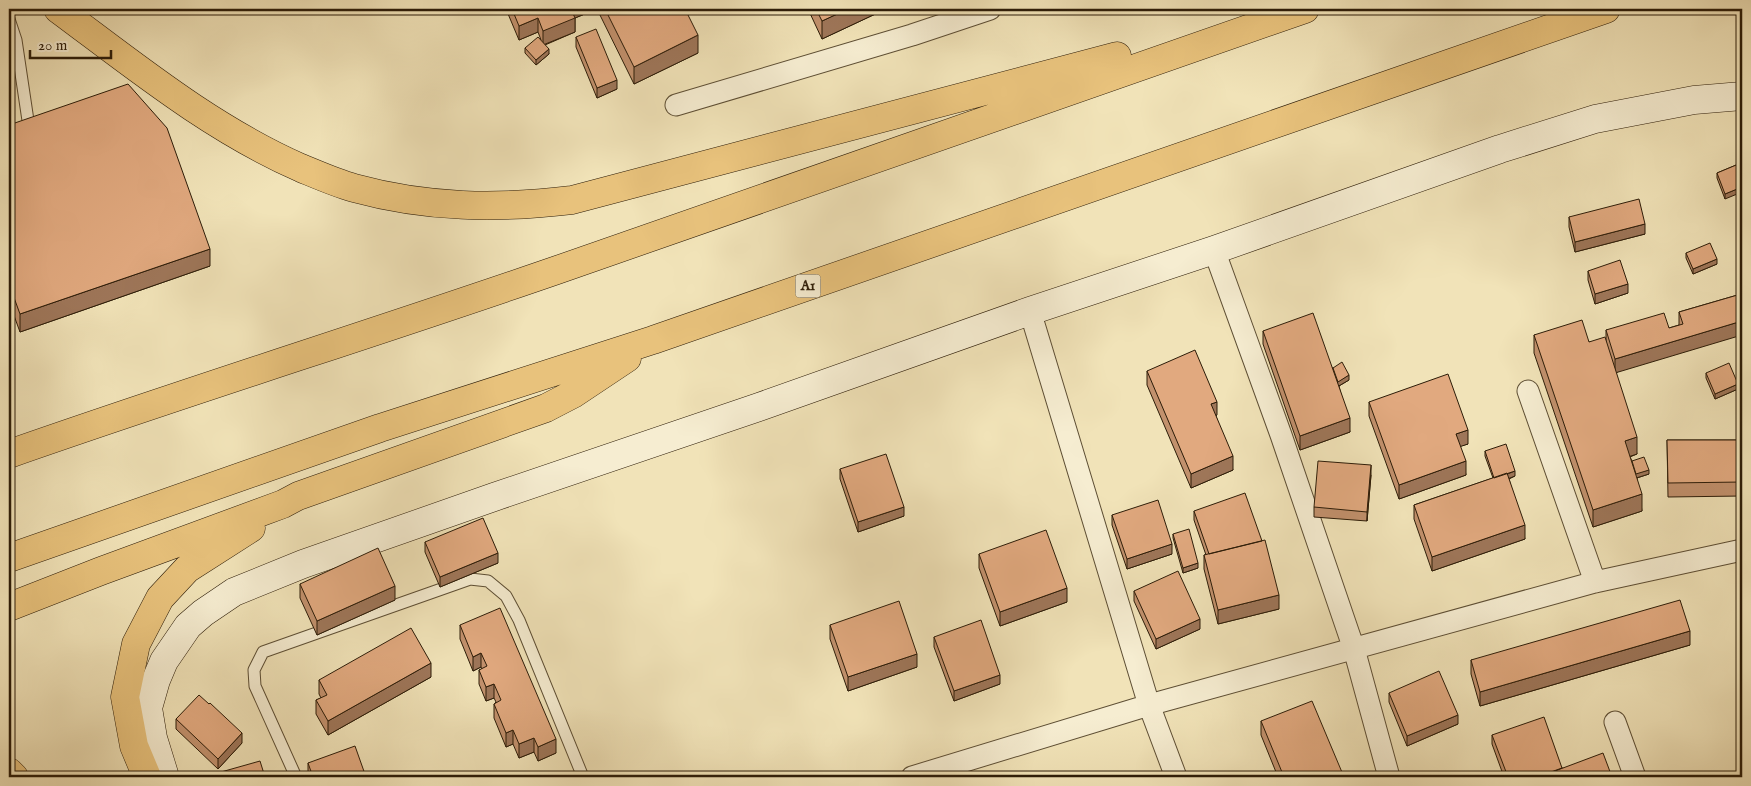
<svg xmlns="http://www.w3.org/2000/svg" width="1751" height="786" font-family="'IM FELL English',serif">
<rect width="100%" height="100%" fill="#f1e3b8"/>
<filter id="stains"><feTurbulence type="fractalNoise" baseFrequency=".004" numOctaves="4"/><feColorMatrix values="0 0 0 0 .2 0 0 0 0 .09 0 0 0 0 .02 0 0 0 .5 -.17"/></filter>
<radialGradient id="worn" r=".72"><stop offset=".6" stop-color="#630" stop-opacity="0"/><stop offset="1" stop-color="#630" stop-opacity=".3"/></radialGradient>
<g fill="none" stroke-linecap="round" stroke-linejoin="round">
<defs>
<path id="lane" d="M 9,19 L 16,40 L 30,134 L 9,141
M 296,777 L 255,686 L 254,670 L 263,652 L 470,579 L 488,581 L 506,596 L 519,620 L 583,777"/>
<path id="street" d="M 676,105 L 912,35 L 990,9
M 1214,250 L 1281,435 L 1354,649 L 1389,777
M 1030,311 L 1149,705 L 1176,777
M 1528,391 L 1595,582
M 1615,722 L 1635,777
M 912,777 L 1149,705 L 1595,582 L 1742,550"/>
<path id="secondary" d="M 165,777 L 153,738 L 148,708 L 156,680 L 164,661 L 188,626 L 203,613 L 234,592 L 303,564 L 494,497 L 759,407 L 1030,311 L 1214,250 L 1500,149 L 1595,119 L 1694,100 L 1742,96"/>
<path id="primary" d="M 9,772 L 14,777"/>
<path id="highway" d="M 58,9 C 136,67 212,129 301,168 C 318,175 336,183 354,188 C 427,208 497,209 572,200 L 1117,56
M 9,454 C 191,390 375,333 557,270 C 807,183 1056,94 1305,9
M 9,558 L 380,428 L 653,340 L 1606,9
M 9,607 L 101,571 L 283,504 L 298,496 L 546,408 L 573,394 L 627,358
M 147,777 L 134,746 L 125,697 L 136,644 L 160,598 L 187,569 L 251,528"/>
</defs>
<use href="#lane" stroke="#5d4e34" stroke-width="13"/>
<use href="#street" stroke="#5d4e34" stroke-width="23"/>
<use href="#secondary" stroke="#2c1c08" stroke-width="29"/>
<use href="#primary" stroke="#2c1c08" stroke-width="29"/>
<use href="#highway" stroke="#2c1c08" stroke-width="29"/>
<use href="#lane" stroke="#f6edd1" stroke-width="11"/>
<use href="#street" stroke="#f6edd1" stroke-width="21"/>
<use href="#secondary" stroke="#f6edd1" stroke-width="28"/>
<use href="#primary" stroke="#e8c27c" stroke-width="28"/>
<use href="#highway" stroke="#e8c27c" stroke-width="28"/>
</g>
<path fill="#c2916d" stroke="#2c1c08" d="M 506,9 L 592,9 L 592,11 L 575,18 L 575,32 L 545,45 L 549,54 L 536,65 L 525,53 L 525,48 L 541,40 L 538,32 L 519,40 Z
M 597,9 L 662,9 L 665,14 L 698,53 L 634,84 Z
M 808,9 L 886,9 L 822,39 Z
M 576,37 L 617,89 L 597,98 L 576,47 Z
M 9,125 L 210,266 L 20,332 L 9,302 Z
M 1741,163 L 1725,199 L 1717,178 L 1717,173 Z
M 1569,217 L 1645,234 L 1575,252 L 1569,227 Z
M 1686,253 L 1717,264 L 1693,274 L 1686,258 Z
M 1588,271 L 1628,293 L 1595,304 L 1588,280 Z
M 1741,294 L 1616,373 L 1637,454 L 1630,457 L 1632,461 L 1649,474 L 1637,478 L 1642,511 L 1593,527 L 1534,353 L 1534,335 L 1589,342 L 1606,342 L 1606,330 L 1669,328 L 1679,325 L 1679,312 Z
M 1263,331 L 1333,368 L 1349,380 L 1339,386 L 1350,432 L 1300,450 L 1263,344 Z
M 1147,371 L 1217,415 L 1216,416 L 1233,470 L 1191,488 L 1147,385 Z
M 1706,373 L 1738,389 L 1715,399 L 1706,378 Z
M 1369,402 L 1468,444 L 1460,446 L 1466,475 L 1399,499 L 1369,416 Z
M 1667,440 L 1742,440 L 1742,496 L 1668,497 Z
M 1485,451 L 1515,476 L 1509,479 L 1525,539 L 1432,571 L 1414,519 L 1414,505 L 1493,478 L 1485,456 Z
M 840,469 L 904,516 L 858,532 L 840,479 Z
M 1371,475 L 1367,521 L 1314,517 L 1314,507 Z
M 1194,511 L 1279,609 L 1218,624 L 1204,569 L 1204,555 L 1206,555 L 1194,520 Z
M 1112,515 L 1172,554 L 1127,569 L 1112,525 Z
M 1173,534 L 1198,568 L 1183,573 L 1173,538 Z
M 425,542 L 498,563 L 440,587 L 425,552 Z
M 979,554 L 1067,602 L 1000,626 L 979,568 Z
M 300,584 L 395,600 L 317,635 L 300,598 Z
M 1134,591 L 1200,629 L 1156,649 L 1134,601 Z
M 460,625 L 556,753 L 538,761 L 534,752 L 519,758 L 513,744 L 506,747 L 494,718 L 494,704 L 496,702 L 494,698 L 486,701 L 479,684 L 479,670 L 482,669 L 481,667 L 473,671 L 460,639 Z
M 830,625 L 917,667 L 848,691 L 830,639 Z
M 934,637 L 1000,684 L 954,701 L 934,647 Z
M 1690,645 L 1480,706 L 1471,674 L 1471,660 Z
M 431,677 L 328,735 L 316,714 L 316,700 L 321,698 L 319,694 L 319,680 Z
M 1389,693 L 1458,724 L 1407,746 L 1389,702 Z
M 209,704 L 242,743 L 218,769 L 176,729 L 176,719 Z
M 1261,721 L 1344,777 L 1278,777 L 1261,735 Z
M 1492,735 L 1562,768 L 1612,777 L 1504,777 L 1492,744 Z
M 308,763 L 366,777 L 309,777 L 308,772 Z"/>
<path fill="#9e7659" stroke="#2c1c08" d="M 570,9 L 592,9 L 592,11 L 575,18 L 575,32 L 543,45 L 543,31 Z
M 848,9 L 886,9 L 822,39 L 822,21 Z
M 538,18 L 538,32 L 519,40 L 519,26 Z
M 698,35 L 698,53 L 634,84 L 634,67 Z
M 549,49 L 549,54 L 536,65 L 536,60 Z
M 617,80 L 617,89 L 597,98 L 597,88 Z
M 1742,187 L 1742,192 L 1725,199 L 1725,194 Z
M 1645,224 L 1645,234 L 1575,252 L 1575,242 Z
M 210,249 L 210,266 L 20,332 L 20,314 Z
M 1717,259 L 1717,264 L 1693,274 L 1693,269 Z
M 1628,284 L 1628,293 L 1595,304 L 1595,294 Z
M 1742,321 L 1742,335 L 1615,373 L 1615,359 Z
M 1349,375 L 1349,380 L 1337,387 L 1337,382 Z
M 1738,384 L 1738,389 L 1715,399 L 1715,394 Z
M 1217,402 L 1217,415 L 1211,418 L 1211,404 Z
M 1350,418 L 1350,432 L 1300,450 L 1300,436 Z
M 1468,430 L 1468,444 L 1456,448 L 1456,434 Z
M 1637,437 L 1637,454 L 1625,458 L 1625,441 Z
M 1233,456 L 1233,470 L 1191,488 L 1191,474 Z
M 1466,461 L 1466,475 L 1399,499 L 1399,485 Z
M 1371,465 L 1371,475 L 1367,521 L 1367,512 Z
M 1649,470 L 1649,474 L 1633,479 L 1633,474 Z
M 1515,471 L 1515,476 L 1495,484 L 1495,479 Z
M 1642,494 L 1642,511 L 1593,527 L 1593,510 Z
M 904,507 L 904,516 L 858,532 L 858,522 Z
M 1525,525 L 1525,539 L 1432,571 L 1432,557 Z
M 1172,544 L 1172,554 L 1127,569 L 1127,559 Z
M 498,553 L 498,563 L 440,587 L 440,577 Z
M 1198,563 L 1198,568 L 1183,573 L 1183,568 Z
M 395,586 L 395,600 L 317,635 L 317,621 Z
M 1067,588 L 1067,602 L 1000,626 L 1000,612 Z
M 1279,595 L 1279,609 L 1218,624 L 1218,610 Z
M 1200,619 L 1200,629 L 1156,649 L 1156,639 Z
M 1690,631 L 1690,645 L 1480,706 L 1480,692 Z
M 481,653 L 481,667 L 473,671 L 473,657 Z
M 917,654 L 917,667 L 848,691 L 848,677 Z
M 431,663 L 431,677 L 328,735 L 328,721 Z
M 1000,675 L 1000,684 L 954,701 L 954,691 Z
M 494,684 L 494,698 L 486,701 L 486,687 Z
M 1458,715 L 1458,724 L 1407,746 L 1407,736 Z
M 513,730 L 513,744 L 506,747 L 506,733 Z
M 242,733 L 242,743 L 218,769 L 218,759 Z
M 534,738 L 534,752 L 519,758 L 519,744 Z
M 556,739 L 556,753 L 538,761 L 538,747 Z"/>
<path fill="#e1a97f" stroke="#2c1c08" d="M 512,9 L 571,9 L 575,18 L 543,31 L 538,18 L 519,26 Z
M 605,9 L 662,9 L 665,14 L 676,9 L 685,9 L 698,35 L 634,67 Z
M 816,9 L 848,9 L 822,21 Z
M 596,29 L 617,80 L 597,88 L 576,37 Z
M 538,37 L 549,49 L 536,60 L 525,48 Z
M 128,84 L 167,128 L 210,249 L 20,314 L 9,284 L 9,125 Z
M 1741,163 L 1742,168 L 1742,187 L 1725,194 L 1717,173 Z
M 1639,199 L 1645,224 L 1575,242 L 1569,217 Z
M 1710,243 L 1717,259 L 1693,269 L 1686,253 Z
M 1620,260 L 1628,284 L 1595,294 L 1588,271 Z
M 1741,294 L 1742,298 L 1742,321 L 1615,359 L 1606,330 L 1664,313 L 1669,328 L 1683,324 L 1679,312 Z
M 1313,313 L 1350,418 L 1300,436 L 1263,331 Z
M 1582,320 L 1589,342 L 1605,337 L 1637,437 L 1625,441 L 1642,494 L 1593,510 L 1534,335 Z
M 1195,350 L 1217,402 L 1211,404 L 1233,456 L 1191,474 L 1147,371 Z
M 1342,362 L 1349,375 L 1338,382 L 1333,368 Z
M 1729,363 L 1738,384 L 1715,394 L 1706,373 Z
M 1448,374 L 1468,430 L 1456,434 L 1466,461 L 1399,485 L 1369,402 Z
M 1667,440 L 1742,440 L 1742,482 L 1668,483 Z
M 1506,444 L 1515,471 L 1494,478 L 1485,451 Z
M 886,454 L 904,507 L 858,522 L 840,469 Z
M 1644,457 L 1649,470 L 1636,474 L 1632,461 Z
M 1318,461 L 1371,465 L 1367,512 L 1314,507 Z
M 1507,473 L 1525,525 L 1432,557 L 1414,505 Z
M 1245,493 L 1262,541 L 1209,554 L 1194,511 Z
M 1158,500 L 1172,544 L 1127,559 L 1112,515 Z
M 483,518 L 498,553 L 440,577 L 425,542 Z
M 1189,529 L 1198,563 L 1183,568 L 1173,534 Z
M 1046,530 L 1067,588 L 1000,612 L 979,554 Z
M 1265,540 L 1279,595 L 1218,610 L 1204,555 Z
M 378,548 L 395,586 L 317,621 L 300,584 Z
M 1178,571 L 1200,619 L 1156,639 L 1134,591 Z
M 1680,600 L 1690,631 L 1480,692 L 1471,660 Z
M 899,601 L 917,654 L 848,677 L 830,625 Z
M 500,608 L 556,739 L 538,747 L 534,738 L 519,744 L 513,730 L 506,733 L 494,704 L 501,700 L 494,684 L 486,687 L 479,670 L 487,666 L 481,653 L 473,657 L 460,625 Z
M 981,620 L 1000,675 L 954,691 L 934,637 Z
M 411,628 L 431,663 L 328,721 L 316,700 L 327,695 L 319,680 Z
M 1439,671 L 1458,715 L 1407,736 L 1389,693 Z
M 199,695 L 209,704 L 210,703 L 242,733 L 218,759 L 176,719 Z
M 1312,701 L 1344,777 L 1284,777 L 1261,721 Z
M 1544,717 L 1562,768 L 1537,777 L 1508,777 L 1492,735 Z
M 355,746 L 366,777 L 313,777 L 308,763 Z
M 1603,753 L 1612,777 L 1539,777 Z
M 260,761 L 265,777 L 222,777 L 221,772 Z
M 565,772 L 568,777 L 555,777 Z"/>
<g text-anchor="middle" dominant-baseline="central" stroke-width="4.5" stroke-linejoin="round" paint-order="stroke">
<rect fill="#f6edd1" stroke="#695b44" stroke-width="1" x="795.5" y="274.5" width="25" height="23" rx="4"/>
<g font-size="14" font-weight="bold" fill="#2c1c08">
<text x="808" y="286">A1</text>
</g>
</g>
<rect width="1751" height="786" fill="none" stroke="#f1e3b8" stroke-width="30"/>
<rect x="10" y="10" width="1731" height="766" fill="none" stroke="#2c1c08" stroke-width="2.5"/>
<rect x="15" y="15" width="1721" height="756" fill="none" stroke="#2c1c08"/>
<path d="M30 50v8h81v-8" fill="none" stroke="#2c1c08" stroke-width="2.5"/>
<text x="38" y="50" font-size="15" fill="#2c1c08" stroke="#f6edd1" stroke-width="4" paint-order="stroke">20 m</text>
<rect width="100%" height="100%" filter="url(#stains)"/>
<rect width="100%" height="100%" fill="url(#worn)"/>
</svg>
